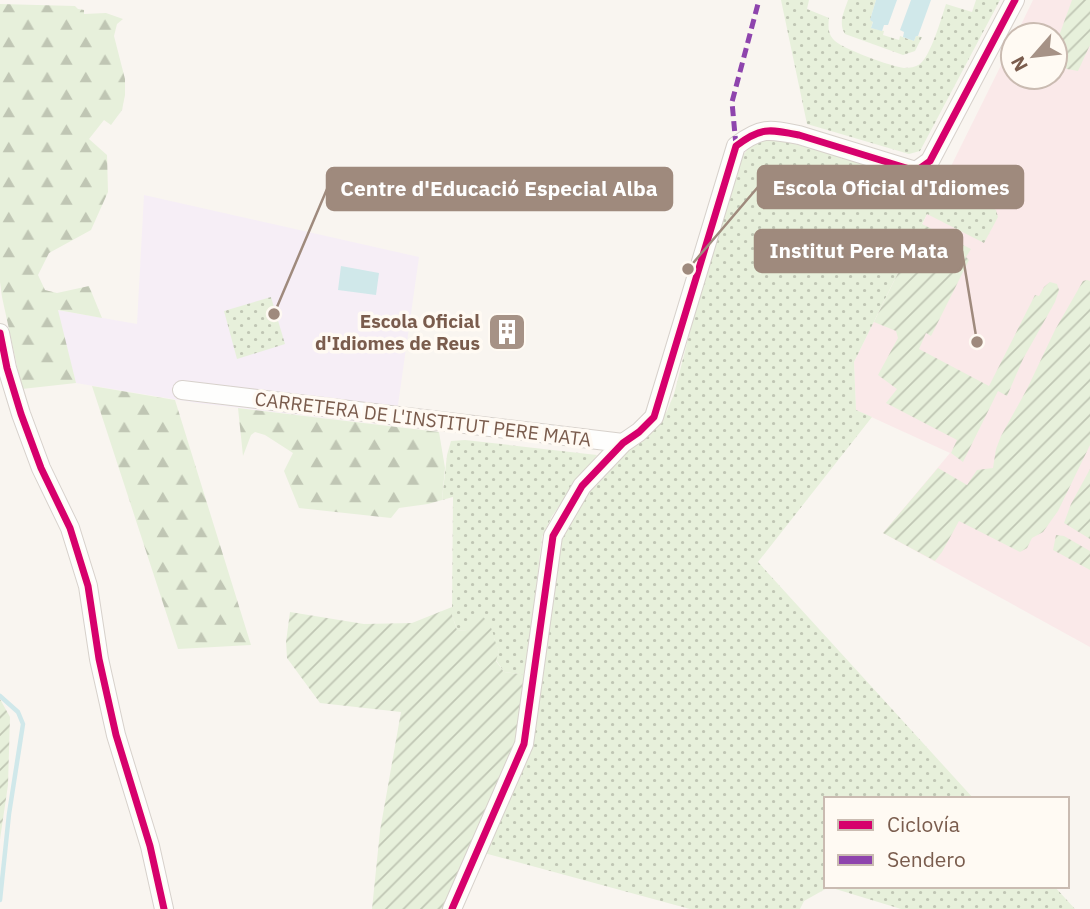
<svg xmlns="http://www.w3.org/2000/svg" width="1090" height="909" font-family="'IBM Plex Sans',sans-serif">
<defs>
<pattern id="grass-dots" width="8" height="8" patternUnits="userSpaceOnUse" patternTransform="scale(1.75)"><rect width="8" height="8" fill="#e7f0db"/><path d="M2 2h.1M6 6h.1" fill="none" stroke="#c0c6b4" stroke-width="1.8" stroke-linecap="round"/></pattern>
<pattern id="forest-firs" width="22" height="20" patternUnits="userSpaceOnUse" patternTransform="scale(1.75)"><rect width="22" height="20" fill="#e7f0db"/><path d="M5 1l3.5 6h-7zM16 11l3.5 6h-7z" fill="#c0c6b4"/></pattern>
<pattern id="garden-furrows" width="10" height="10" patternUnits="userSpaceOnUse" patternTransform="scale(1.75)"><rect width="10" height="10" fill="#e7f0db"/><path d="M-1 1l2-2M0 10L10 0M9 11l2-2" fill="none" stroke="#c0c6b4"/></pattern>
</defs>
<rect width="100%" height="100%" fill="#f9f5f0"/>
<path fill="#f6eef6" d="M 144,195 L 419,257 L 395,426 L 197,403 L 76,383 L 57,310 L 137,324 Z"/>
<path fill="#fae9e9" d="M 1033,0 L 1090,0 L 1090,647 L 883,533 L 950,453 L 856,410 L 854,362 L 1013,41 L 1013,77 L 1055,77 L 1055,35 L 1016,35 Z"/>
<path fill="url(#grass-dots)" d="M 781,0 L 809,0 L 807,9 L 829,18 C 828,26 828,33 833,39 C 839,48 893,67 904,68 C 910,68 915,67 920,64 C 931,55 941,19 946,4 L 972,12 L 976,0 L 1000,0 L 920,151 L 909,154 L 807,124 Z
M 848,0 L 876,0 L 870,20 L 873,21 L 871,28 L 884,31 L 883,35 L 899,40 L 900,36 L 914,41 L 916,36 L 922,37 L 915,51 L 903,55 L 845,34 C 838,23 844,12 848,0 Z
M 772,138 L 847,158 L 903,177 L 940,187 L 943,181 L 996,210 L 998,217 L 984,243 L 927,214 L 854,362 L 856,410 L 872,417 L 758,562 L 974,799 L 826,799 L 826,886 L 1054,886 L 1075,909 L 901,909 L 829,887 L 804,901 L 800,909 L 690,909 L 484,853 L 555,560 L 563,536 L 584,495 L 632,445 L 649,436 L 667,411 L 674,394 L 695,312 L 736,168 C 745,149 752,142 772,138 Z
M 271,297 L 285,344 L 237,359 L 224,311 Z
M 465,440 L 597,455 L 552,516 L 542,537 L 526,675 L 504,672 L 496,660 L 499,650 L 495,644 L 495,639 L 467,631 L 457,630 L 452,615 L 453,497 L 442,500 L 447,455 L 451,441 Z"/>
<path fill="url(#forest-firs)" d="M 0,4 L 75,6 L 78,9 L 84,10 L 84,14 L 106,13 L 123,19 L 117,24 L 114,36 L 125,79 L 125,95 L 122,110 L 111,125 L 104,120 L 89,139 L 107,155 L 108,192 L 91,230 L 49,253 L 38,275 L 45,290 L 57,293 L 89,286 L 102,318 L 58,310 L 76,383 L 22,389 L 2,297 L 0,282 Z
M 92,386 L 175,400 L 251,645 L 178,649 Z
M 238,408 L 439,432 L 445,468 L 442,500 L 428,504 L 399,508 L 391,518 L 299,508 L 284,471 L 293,453 L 265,435 L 255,432 L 251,435 L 243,456 Z"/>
<path fill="url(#garden-furrows)" d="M 1072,0 L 1090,0 L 1090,45 L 1078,71 L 1067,69 L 1055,60 L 1055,47 Z
M 922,224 L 971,249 L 966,257 L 969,260 L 931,336 L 926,333 L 919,349 L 989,386 L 1035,295 L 1039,296 L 1044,287 L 1050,282 L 1057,284 L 1059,290 L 1055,302 L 1023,359 L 1007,396 L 998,391 L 963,462 L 951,453 L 957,440 L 886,403 L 897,389 L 878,375 L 898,338 L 896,331 L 874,322 Z
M 1087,280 L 1090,281 L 1090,445 L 1058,511 L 1043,532 L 1032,538 L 1027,548 L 1020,552 L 959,521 L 942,552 L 935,561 L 883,533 L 938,468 L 967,485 L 977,470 L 993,468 L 996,449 L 1001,436 L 1027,389 L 1055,330 L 1083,281 Z
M 1090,469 L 1090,539 L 1064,523 L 1071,504 Z
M 1056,535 L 1064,536 L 1090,551 L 1090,570 L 1053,550 Z
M 452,607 L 452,615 L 457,630 L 467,631 L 473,619 L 483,617 C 495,627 492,638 499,650 L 496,661 L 504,672 L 526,675 L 518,746 L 448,909 L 372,909 L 380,831 L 401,712 L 320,703 L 287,658 L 286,642 L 290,612 L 364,624 L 412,623 Z
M 0,699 L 10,717 L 8,785 L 0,839 Z"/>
<path fill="#d0e8ea" d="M 876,0 L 897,0 L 888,25 L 884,25 L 882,31 L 871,28 L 873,22 L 870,20 Z
M 911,0 L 931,0 L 918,36 L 916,36 L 914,41 L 903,37 L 904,32 L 900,30 Z
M 341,266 L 379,273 L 376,295 L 338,290 Z"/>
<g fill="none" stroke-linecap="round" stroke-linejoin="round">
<path stroke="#d0e8ea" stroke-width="4.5" d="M 0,696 L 18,712 L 23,724 L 9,814 L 0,900"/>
<defs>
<path id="minor" d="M 0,333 L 7,368 L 21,414 L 41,468 L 70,528 L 88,586 L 99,659 L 116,735 L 150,846 L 164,909
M 182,390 L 623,443
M 452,909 L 524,744 L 553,536 L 582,486 L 623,443 L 639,432 L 654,417 L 736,146 C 761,127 769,129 799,135 L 916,171 L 930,161 L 1015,0"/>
</defs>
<use href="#minor" stroke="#d7d1cb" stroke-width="20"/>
<use href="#minor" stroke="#fefefd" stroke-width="18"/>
<path stroke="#8e44ad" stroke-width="5" stroke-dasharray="10 5" stroke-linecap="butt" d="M 736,146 L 732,102 L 759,0"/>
<defs>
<path id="cycleway" d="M 0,333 L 7,368 L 21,414 L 41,468 L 70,528 L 88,586 L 99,659 L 116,735 L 150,846 L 164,909
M 452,909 L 524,744 L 553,536 L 582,486 L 623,443 L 639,432 L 654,417 L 736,146 C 761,127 769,129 799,135 L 916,171 L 930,161 L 1015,0"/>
</defs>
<use href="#cycleway" stroke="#fffaf3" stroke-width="11"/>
<use href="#cycleway" stroke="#d6006c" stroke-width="7"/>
</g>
<defs>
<symbol id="building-square" viewBox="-11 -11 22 22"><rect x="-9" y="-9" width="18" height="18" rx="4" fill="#a69286" stroke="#fffaf3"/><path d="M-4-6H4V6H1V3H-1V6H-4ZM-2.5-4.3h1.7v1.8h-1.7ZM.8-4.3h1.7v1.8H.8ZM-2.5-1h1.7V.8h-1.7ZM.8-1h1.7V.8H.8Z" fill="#fff"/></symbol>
</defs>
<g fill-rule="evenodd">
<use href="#building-square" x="485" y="310" width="44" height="44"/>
</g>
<g text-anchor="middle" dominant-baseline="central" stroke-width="7" stroke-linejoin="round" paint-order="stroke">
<g font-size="19" font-weight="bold" fill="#7a5c4d" stroke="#fffaf3" text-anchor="end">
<text x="480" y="321">Escola Oficial<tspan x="480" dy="22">d'Idiomes de Reus</tspan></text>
</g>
<g font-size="19" fill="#7a5c4d" stroke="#fffaf3">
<text transform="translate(423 419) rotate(7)">CARRETERA DE L'INSTITUT PERE MATA</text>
</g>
</g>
<path fill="none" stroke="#9f8a7d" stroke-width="2.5" d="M688 269L758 187M274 314L327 189M977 342L962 251"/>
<g fill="#9f8a7d" stroke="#fffaf3" stroke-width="2.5">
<circle cx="688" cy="269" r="7"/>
<circle cx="274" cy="314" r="7"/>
<circle cx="977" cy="342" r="7"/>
</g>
<g fill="#9f8a7d" stroke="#9f8a7d" stroke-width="2.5">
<rect x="758" y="166" width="265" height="42" rx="7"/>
<rect x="327" y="168" width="345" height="42" rx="7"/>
<rect x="755" y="230" width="207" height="42" rx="7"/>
</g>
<g font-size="21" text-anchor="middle" font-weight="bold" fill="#fff">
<text x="891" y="195">Escola Oficial d'Idiomes</text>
<text x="499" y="196">Centre d'Educació Especial Alba</text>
<text x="859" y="258">Institut Pere Mata</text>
</g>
<rect x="824" y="797" width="245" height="91" fill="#fffaf3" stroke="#cabbb1" stroke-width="2"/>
<rect x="838" y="820" width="35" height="10" fill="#d6006c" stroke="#cabbb1" stroke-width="2"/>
<text x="887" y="832" font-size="21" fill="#7a5c4d">Ciclovía</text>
<rect x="838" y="855" width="35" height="10" fill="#8e44ad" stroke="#cabbb1" stroke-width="2"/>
<text x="887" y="867" font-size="21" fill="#7a5c4d">Sendero</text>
<g transform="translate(1034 56) rotate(242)"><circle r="33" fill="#fffaf3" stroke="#cabbb1" stroke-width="2"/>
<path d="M0-5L12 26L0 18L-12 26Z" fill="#a69286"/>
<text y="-10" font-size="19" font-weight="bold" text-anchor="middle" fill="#7a5c4d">N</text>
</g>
</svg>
